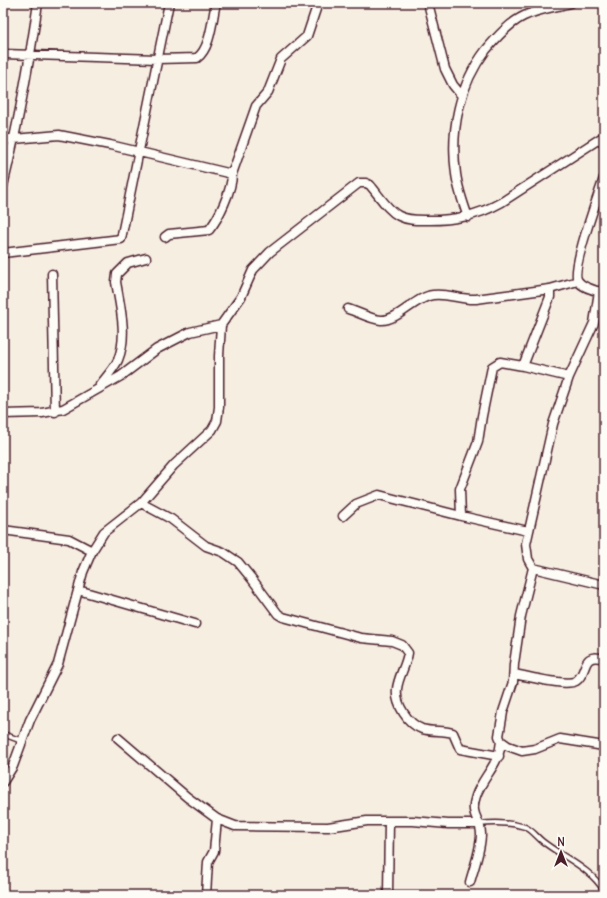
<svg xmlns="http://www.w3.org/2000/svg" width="607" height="898" font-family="Delius,sans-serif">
<rect width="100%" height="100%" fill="#f7eee2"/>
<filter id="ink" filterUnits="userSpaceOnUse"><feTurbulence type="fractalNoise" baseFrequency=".025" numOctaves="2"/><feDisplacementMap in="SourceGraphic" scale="8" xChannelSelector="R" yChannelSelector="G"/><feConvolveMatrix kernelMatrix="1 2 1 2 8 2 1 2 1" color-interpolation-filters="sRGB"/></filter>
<g filter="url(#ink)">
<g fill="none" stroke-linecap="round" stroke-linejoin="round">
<defs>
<path id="service" d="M 3,734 L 22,741
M 479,824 C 495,822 509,822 525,827 C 531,829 536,836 542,841 C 562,857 591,868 604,891"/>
<path id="minor" d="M 428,3 L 445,69 L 453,85 L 462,96
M 3,54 L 157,59 L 197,58 C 211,48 212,19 216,3
M 3,139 L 14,139 L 59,135 L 110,145 L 232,174 C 232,190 219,218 209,230 L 169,234 L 165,237
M 232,174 L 256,106 L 268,92 L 281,59 L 307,36 L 318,3
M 3,186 C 18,125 29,65 38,3
M 468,217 C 463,203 458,189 456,174 C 450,131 459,85 486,50 C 496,38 509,23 524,16 C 538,9 555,7 571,3
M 3,253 L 121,239 L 169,3
M 52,274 L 55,412
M 550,289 L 550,297 L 523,366 L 569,377
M 599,291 L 594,323 L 569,377 L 553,424 L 526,544 L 528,559 L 533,568 L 604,585
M 603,293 C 595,290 583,288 578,281 C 570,271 599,194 604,178
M 348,309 C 358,312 370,319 381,320 C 398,321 415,297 433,295 C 448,293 461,300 476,299 L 550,289 L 578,281
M 523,366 L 500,362 L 492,367 L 482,416 L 478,442 L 460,489 L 461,516 L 528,531
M 100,385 C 106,377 114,369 118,360 C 128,336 120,306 116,282 L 117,274 L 128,263 L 146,258
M 3,414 L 42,413 L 63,409 L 121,376 L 157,349 L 190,332 L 221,325 L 241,297 L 253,270 L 270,252 L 359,183 L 366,183 L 370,185 C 379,195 387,210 399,216 C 407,220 415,220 423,220 C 453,221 477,216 502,202 L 604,136
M 141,503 L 171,519 L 206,546 L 223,552 L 238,562 L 252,579 L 278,614 L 283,617 L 361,638 L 392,641 L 402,645 L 408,653 C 406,666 398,677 397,689 C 395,704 408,724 422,729 C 432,732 443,730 453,733 L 460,749 L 499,756
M 343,516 L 356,504 L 379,495 L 461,516
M 3,530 L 69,539 L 92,551
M 533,568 L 521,616 L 514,664 L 513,682 L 503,712 L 499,736 L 501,741 L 508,746 L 522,751 L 535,749 L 560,739 L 604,746
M 78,590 L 195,624
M 514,674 C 527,676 565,687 576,681 C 589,672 580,652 604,659
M 118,738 L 187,797 L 217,819 L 235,826 L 328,827 L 367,821 L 413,821 L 448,824 L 478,824
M 3,782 L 13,766 L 30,720 L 58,664 L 83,572 L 92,551 L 104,532 L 141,503 L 174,465 L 212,430 L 217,421 L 219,407 L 219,356 L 221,325
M 470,882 C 474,867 481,850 481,834 C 481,819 469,816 476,796 C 483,776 500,764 501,741
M 206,895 L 208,862 L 214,851 L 217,819
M 388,895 L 389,821"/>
</defs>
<use href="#service" stroke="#4a1f2b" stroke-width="7"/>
<use href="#minor" stroke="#4a1f2b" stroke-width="11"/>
<use href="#service" stroke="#fdfcf7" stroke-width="4"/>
<use href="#minor" stroke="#fdfcf7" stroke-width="8"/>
</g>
</g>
<rect width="607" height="898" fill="none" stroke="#fdfcf7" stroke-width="16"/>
<rect x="8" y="8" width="591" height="882" fill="none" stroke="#4a1f2b" stroke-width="1.5" filter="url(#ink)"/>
<g transform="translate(561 852)" stroke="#fdfcf7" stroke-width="3" paint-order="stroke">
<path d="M0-3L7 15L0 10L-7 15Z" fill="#4a1f2b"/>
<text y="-6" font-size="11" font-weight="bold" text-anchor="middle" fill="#4a1f2b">N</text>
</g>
</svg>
